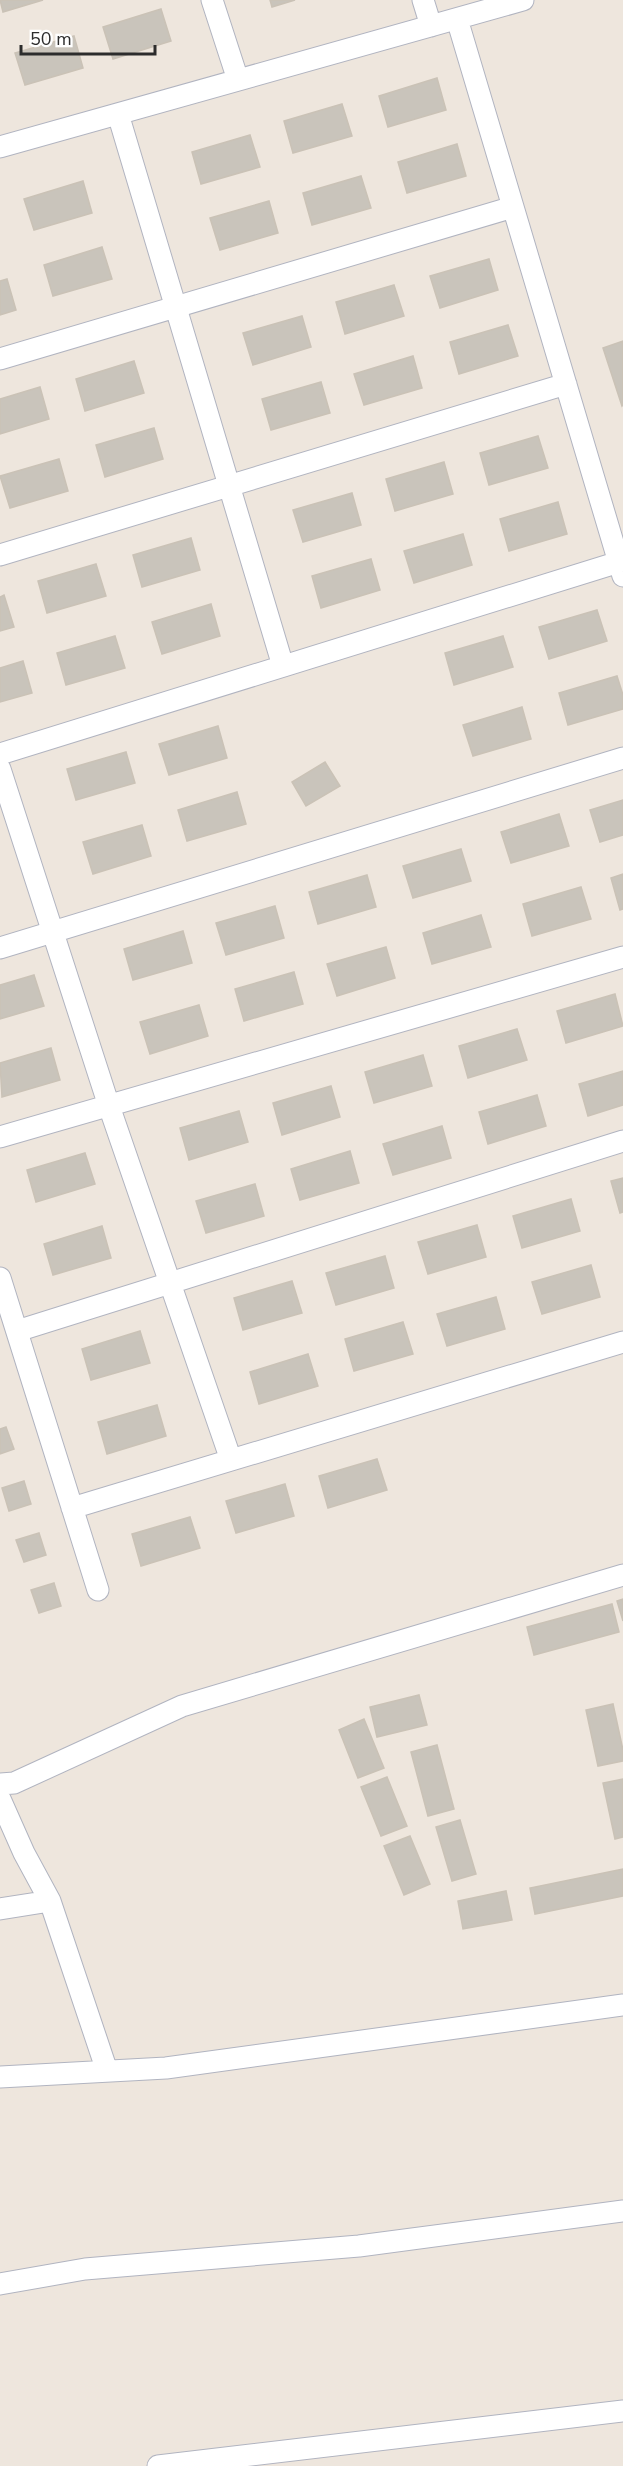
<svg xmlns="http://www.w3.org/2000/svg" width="623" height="2466" font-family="'Nunito Sans',sans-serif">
<rect width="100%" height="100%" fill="#eee6dd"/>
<path fill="#c9c4bb" stroke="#cac2b6" stroke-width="1.5" d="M 0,0 L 43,0 L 3,12 Z
M 270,0 L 295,0 L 272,7 Z
M 161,9 L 171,41 L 113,59 L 103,27 Z
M 74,36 L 83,68 L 25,85 L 15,53 Z
M 437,78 L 446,110 L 388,127 L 379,96 Z
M 342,104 L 352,136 L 293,153 L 284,121 Z
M 250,135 L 260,167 L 201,184 L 192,152 Z
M 457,144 L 466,176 L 407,193 L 398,162 Z
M 361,176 L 371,208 L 312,225 L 303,193 Z
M 83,181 L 92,213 L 34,230 L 24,199 Z
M 269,201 L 278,233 L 220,250 L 210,218 Z
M 102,247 L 112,279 L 53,296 L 44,265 Z
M 489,259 L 498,290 L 440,308 L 430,276 Z
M 7,279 L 16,310 L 0,315 L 0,281 Z
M 394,285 L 404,316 L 345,334 L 336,302 Z
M 302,316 L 311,347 L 253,365 L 243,333 Z
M 508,325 L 518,356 L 459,374 L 450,342 Z
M 623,341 L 623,405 L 622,406 L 603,348 Z
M 413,356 L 422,388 L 364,405 L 354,374 Z
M 134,361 L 144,393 L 85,411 L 76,379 Z
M 321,382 L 330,413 L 271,430 L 262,399 Z
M 40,387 L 49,419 L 0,434 L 0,399 Z
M 154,428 L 163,459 L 105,477 L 96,445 Z
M 538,436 L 548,468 L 489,485 L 480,453 Z
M 59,459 L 68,491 L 10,508 L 0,476 Z
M 444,462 L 453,494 L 395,511 L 386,479 Z
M 352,493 L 361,525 L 303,542 L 293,510 Z
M 558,502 L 567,534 L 509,551 L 500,519 Z
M 463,534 L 472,565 L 414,583 L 404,551 Z
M 191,538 L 200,570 L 142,587 L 133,555 Z
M 371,559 L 380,590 L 321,608 L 312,576 Z
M 96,564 L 106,596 L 47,613 L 38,581 Z
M 4,595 L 14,627 L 0,631 L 0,597 Z
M 211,604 L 220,636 L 162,654 L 152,622 Z
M 597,610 L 607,641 L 549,659 L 539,627 Z
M 115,636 L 125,668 L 66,685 L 57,653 Z
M 503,636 L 513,667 L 454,685 L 445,653 Z
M 23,661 L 32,693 L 0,702 L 0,668 Z
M 617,676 L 623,695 L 623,709 L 568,725 L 559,693 Z
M 522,707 L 531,739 L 473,756 L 463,725 Z
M 218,726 L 227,758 L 169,775 L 159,744 Z
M 126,752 L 135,783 L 76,800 L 67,769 Z
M 325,762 L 340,786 L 306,806 L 292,782 Z
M 237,792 L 246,824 L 187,841 L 178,810 Z
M 623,800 L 623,835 L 600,842 L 590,810 Z
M 559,814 L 569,846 L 511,863 L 501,832 Z
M 142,825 L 151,856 L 93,874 L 83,842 Z
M 461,849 L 471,881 L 413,898 L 403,866 Z
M 623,874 L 623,909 L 620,910 L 611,878 Z
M 367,875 L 376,907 L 318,924 L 309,892 Z
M 581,887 L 591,919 L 532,936 L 523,904 Z
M 275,906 L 284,938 L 226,955 L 216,923 Z
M 481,915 L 491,947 L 432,964 L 423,933 Z
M 183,931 L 192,963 L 133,980 L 124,949 Z
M 386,947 L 395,978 L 337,996 L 327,964 Z
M 294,972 L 303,1004 L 244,1021 L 235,989 Z
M 34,975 L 44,1006 L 0,1019 L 0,985 Z
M 615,994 L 623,1026 L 566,1043 L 557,1011 Z
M 199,1005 L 208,1036 L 150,1054 L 140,1022 Z
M 517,1029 L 527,1060 L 468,1078 L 459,1046 Z
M 51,1048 L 60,1080 L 2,1097 L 0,1063 Z
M 423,1055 L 432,1086 L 374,1103 L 365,1072 Z
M 623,1071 L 623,1105 L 588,1116 L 579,1084 Z
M 331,1086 L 340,1117 L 282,1135 L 273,1103 Z
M 537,1095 L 546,1126 L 488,1144 L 479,1112 Z
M 239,1111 L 248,1142 L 189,1160 L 180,1128 Z
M 442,1126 L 451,1158 L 393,1175 L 383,1144 Z
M 350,1151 L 359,1183 L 300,1200 L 291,1169 Z
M 85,1153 L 95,1184 L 36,1202 L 27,1170 Z
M 623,1178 L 623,1212 L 620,1213 L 611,1181 Z
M 255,1184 L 264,1216 L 206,1233 L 196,1201 Z
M 571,1199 L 580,1231 L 522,1248 L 513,1216 Z
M 477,1225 L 486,1257 L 428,1274 L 418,1242 Z
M 102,1226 L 111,1258 L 53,1275 L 44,1244 Z
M 385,1256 L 394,1288 L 336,1305 L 326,1273 Z
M 591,1265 L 600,1297 L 542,1314 L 532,1282 Z
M 292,1281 L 302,1313 L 243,1330 L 234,1298 Z
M 496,1297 L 505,1329 L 447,1346 L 437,1314 Z
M 403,1322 L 413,1354 L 354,1371 L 345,1339 Z
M 140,1331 L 150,1363 L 91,1380 L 82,1349 Z
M 308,1354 L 318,1386 L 259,1404 L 250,1372 Z
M 157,1405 L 166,1436 L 107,1454 L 98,1422 Z
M 6,1427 L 14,1449 L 0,1454 L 0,1429 Z
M 377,1459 L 387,1490 L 328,1508 L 319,1476 Z
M 24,1481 L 31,1504 L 9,1511 L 2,1488 Z
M 285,1484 L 294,1516 L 236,1533 L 226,1501 Z
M 190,1517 L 200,1548 L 141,1566 L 132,1534 Z
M 39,1533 L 46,1555 L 24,1562 L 16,1540 Z
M 54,1583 L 61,1606 L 39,1613 L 31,1590 Z
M 623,1599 L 623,1621 L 617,1601 Z
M 612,1604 L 619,1632 L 534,1655 L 527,1627 Z
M 419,1695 L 427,1725 L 377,1737 L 370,1707 Z
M 613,1704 L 623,1750 L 623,1761 L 598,1766 L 586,1710 Z
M 364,1719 L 384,1768 L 358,1778 L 339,1730 Z
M 437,1745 L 454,1809 L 428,1816 L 411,1752 Z
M 387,1777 L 407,1826 L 381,1836 L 361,1787 Z
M 623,1779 L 623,1837 L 615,1839 L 603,1783 Z
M 460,1820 L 476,1874 L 452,1881 L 436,1827 Z
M 410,1836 L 430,1884 L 404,1895 L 384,1846 Z
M 623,1869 L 623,1896 L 535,1914 L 530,1888 Z
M 506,1891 L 512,1920 L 463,1929 L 458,1901 Z"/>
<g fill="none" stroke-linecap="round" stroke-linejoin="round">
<defs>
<path id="street" d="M 212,0 L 238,80
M 423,0 L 431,26
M 457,19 L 623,576
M 118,114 L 283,666
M 0,147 L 523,0
M 0,359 L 513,207
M 0,555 L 566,384
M 0,754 L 619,562
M 0,769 L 109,1106 L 231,1460
M 0,948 L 623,758
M 0,1137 L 623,957
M 0,1278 L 98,1590
M 17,1331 L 623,1141
M 72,1508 L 623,1342
M 0,1784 L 14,1783 L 182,1706 L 623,1575
M 0,1799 L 24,1853 L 50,1901 L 107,2071
M 0,1909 L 50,1901
M 0,2077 L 166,2068 L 623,2005
M 0,2284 L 85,2269 L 359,2246 L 623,2211
M 158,2466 L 623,2411"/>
</defs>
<use href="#street" stroke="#b1b4c0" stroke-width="23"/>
<use href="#street" stroke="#fff" stroke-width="21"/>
</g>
<path d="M21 45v9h134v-9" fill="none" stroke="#2c2c2c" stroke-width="3"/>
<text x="30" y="45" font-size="18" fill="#2c2c2c" stroke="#ffffff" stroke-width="4.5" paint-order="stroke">50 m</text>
</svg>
